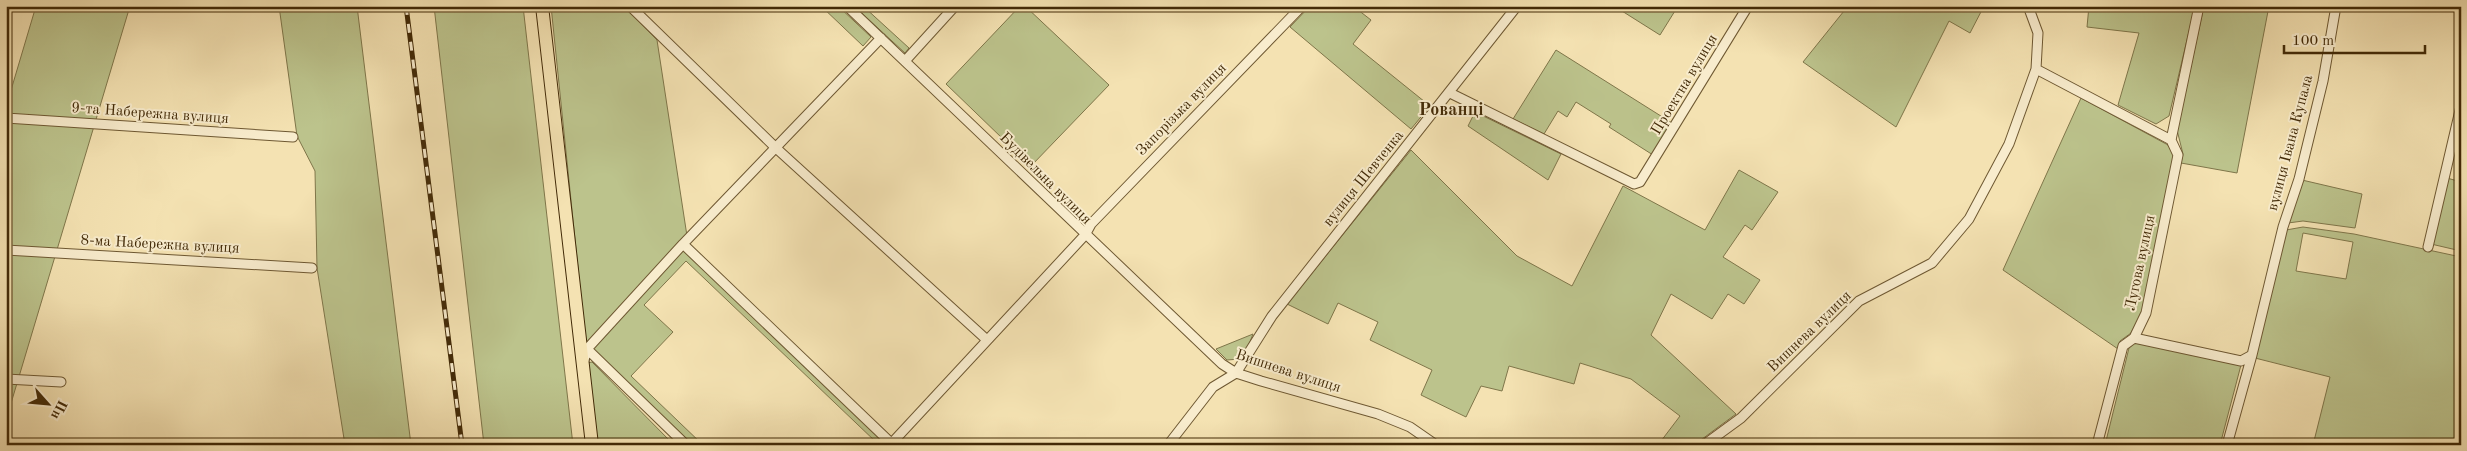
<svg xmlns="http://www.w3.org/2000/svg" width="2467" height="451" font-family="'Old Standard TT',serif">
<rect width="100%" height="100%" fill="#f4e2b2"/>
<filter id="stains"><feTurbulence type="fractalNoise" baseFrequency=".004" numOctaves="4"/><feColorMatrix values="0 0 0 0 .2 0 0 0 0 .09 0 0 0 0 .02 0 0 0 .5 -.17"/></filter>
<radialGradient id="worn" r=".72"><stop offset=".6" stop-color="#630" stop-opacity="0"/><stop offset="1" stop-color="#630" stop-opacity=".3"/></radialGradient>
<path fill="#bcc38c" stroke="#7f764a" fill-rule="evenodd" d="M 36,6 L 130,6 L 6,420 L 6,107 Z
M 279,6 L 357,6 L 411,445 L 345,445 L 317,268 L 315,171 L 297,136 Z
M 434,6 L 523,6 L 573,445 L 484,445 Z
M 551,6 L 624,6 L 657,40 L 687,236 L 586,346 Z
M 821,6 L 838,6 L 871,37 L 863,46 Z
M 854,6 L 863,6 L 909,48 L 905,53 Z
M 1020,6 L 1025,6 L 1109,85 L 1031,166 L 946,84 Z
M 1310,6 L 1353,6 L 1371,20 L 1353,44 L 1430,106 L 1411,129 L 1290,27 Z
M 1614,6 L 1678,6 L 1660,35 Z
M 1848,6 L 1984,6 L 1970,33 L 1949,21 L 1896,127 L 1803,62 Z
M 2089,6 L 2195,6 L 2169,116 L 2156,124 L 2118,105 L 2139,33 L 2087,27 Z
M 2204,6 L 2269,6 L 2237,173 L 2181,163 L 2183,154 L 2177,130 Z
M 1556,50 L 1672,123 L 1653,155 L 1609,127 L 1611,124 L 1576,102 L 1567,117 L 1558,111 L 1544,134 L 1513,119 Z
M 2081,98 L 2168,145 L 2174,155 L 2142,312 L 2131,333 L 2120,341 L 2118,349 L 2003,270 Z
M 1475,112 L 1561,154 L 1548,180 L 1468,126 Z
M 1411,150 L 1517,256 L 1572,286 L 1623,186 L 1705,230 L 1739,170 L 1778,192 L 1752,230 L 1745,225 L 1723,257 L 1760,280 L 1744,304 L 1728,294 L 1712,319 L 1671,294 L 1651,335 L 1736,414 L 1694,445 L 1658,445 L 1680,416 L 1631,379 L 1580,363 L 1574,384 L 1509,366 L 1502,391 L 1481,386 L 1466,417 L 1421,395 L 1432,370 L 1370,340 L 1378,322 L 1338,303 L 1328,324 L 1287,304 Z
M 2447,178 L 2461,182 L 2461,251 L 2431,244 Z
M 2302,180 L 2362,194 L 2355,228 L 2303,221 L 2288,223 Z
M 2303,227 L 2354,234 L 2461,257 L 2461,445 L 2313,445 L 2330,377 L 2255,358 L 2286,230 ZM 2303,233 L 2353,242 L 2346,279 L 2296,271 Z
M 683,248 L 886,443 L 885,445 L 876,445 L 877,443 L 686,261 L 644,305 L 673,332 L 631,376 L 703,445 L 692,445 L 592,348 Z
M 1253,334 L 1246,352 L 1240,359 L 1227,360 L 1216,349 Z
M 2136,342 L 2241,365 L 2220,445 L 2105,445 L 2129,348 Z
M 592,362 L 674,445 L 596,445 L 587,363 Z"/>
<g fill="none" stroke-linecap="round" stroke-linejoin="round">
<defs>
<path id="minor" d="M 630,6 L 776,148 L 987,340
M 847,6 L 1222,364 L 1236,373 L 1261,381 L 1378,414 L 1410,427 L 1436,445
M 905,61 L 955,6
M 2036,69 L 2171,140 L 2178,155 L 2146,313 L 2134,338 L 2123,346 L 2097,445
M 1450,93 L 1634,184 L 1640,182 L 1748,6
M 6,118 L 293,137
M 2171,140 L 2199,6
M 683,244 L 891,443
M 2428,247 L 2461,106
M 6,250 L 312,268
M 2134,338 L 2241,361 L 2252,355 L 2283,227 L 2299,179 L 2323,81 L 2336,6
M 587,349 L 686,445
M 584,360 L 587,349 L 683,244 L 881,38
M 6,379 L 61,382
M 890,445 L 1085,235 L 1091,224 L 1302,6
M 1168,445 L 1213,387 L 1236,373 L 1272,316 L 1517,6
M 1704,445 L 1741,418 L 1859,301 L 1932,263 L 1969,219 L 2009,144 L 2036,69 L 2038,33 L 2028,6
M 2227,445 L 2252,355"/>
<path id="primary" d="M 542,6 L 592,445"/>
</defs>
<use href="#minor" stroke="#6e5832" stroke-width="11"/>
<use href="#primary" stroke="#422a07" stroke-width="14"/>
<use href="#minor" stroke="#f8eccd" stroke-width="9"/>
<use href="#primary" stroke="#f4e2b2" stroke-width="12"/>
<defs>
<path id="rail" d="M 406,6 L 462,445"/>
</defs>
<use href="#rail" stroke="#422a07" stroke-width="5"/>
<use href="#rail" stroke="#f8eccd" stroke-width="3" stroke-dasharray="9" stroke-linecap="butt"/>
</g>
<g text-anchor="middle" dominant-baseline="central" stroke-width="4" stroke-linejoin="round" paint-order="stroke">
<g font-size="15" fill="#422a07" stroke="#f8eccd">
<text transform="translate(1685 85) rotate(-59)">Проектна вулиця</text>
<text transform="translate(1182 110) rotate(-46)">Запорізька вулиця</text>
<text transform="translate(150 114) rotate(4)">9-та Набережна вулиця</text>
<text transform="translate(2291 143) rotate(-75)">вулиця Івана Купала</text>
<text transform="translate(1045 179) rotate(45)">Будівельна вулиця</text>
<text transform="translate(1364 179) rotate(-51)">вулиця Шевченка</text>
<text transform="translate(160 245) rotate(3)">8-ма Набережна вулиця</text>
<text transform="translate(2141 263) rotate(-78)">Лугова вулиця</text>
<text transform="translate(1810 332) rotate(-44)">Вишнева вулиця</text>
<text transform="translate(1288 372) rotate(18)">Вишнева вулиця</text>
</g>
<g font-size="18" font-weight="bold" fill="#422a07" stroke="#f8eccd">
<text x="1451" y="110">Рованці</text>
</g>
</g>
<rect width="2467" height="451" fill="none" stroke="#f4e2b2" stroke-width="25"/>
<rect x="8" y="8" width="2452" height="436" fill="none" stroke="#422a07" stroke-width="2.5"/>
<rect x="12" y="12" width="2442" height="426" fill="none" stroke="#422a07"/>
<g transform="translate(48 404) rotate(117)" stroke="#f8eccd" stroke-width="4" paint-order="stroke">
<path d="M0-4L9 19L0 12L-9 19Z" fill="#422a07"/>
<text y="-8" font-size="14" font-weight="bold" text-anchor="middle" fill="#422a07">Пн</text>
</g>
<path d="M2284 45v8h141v-8" fill="none" stroke="#422a07" stroke-width="2.5"/>
<text x="2292" y="45" font-size="15" fill="#422a07" stroke="#f8eccd" stroke-width="4" paint-order="stroke">100 m</text>
<rect width="100%" height="100%" filter="url(#stains)"/>
<rect width="100%" height="100%" fill="url(#worn)"/>
</svg>
